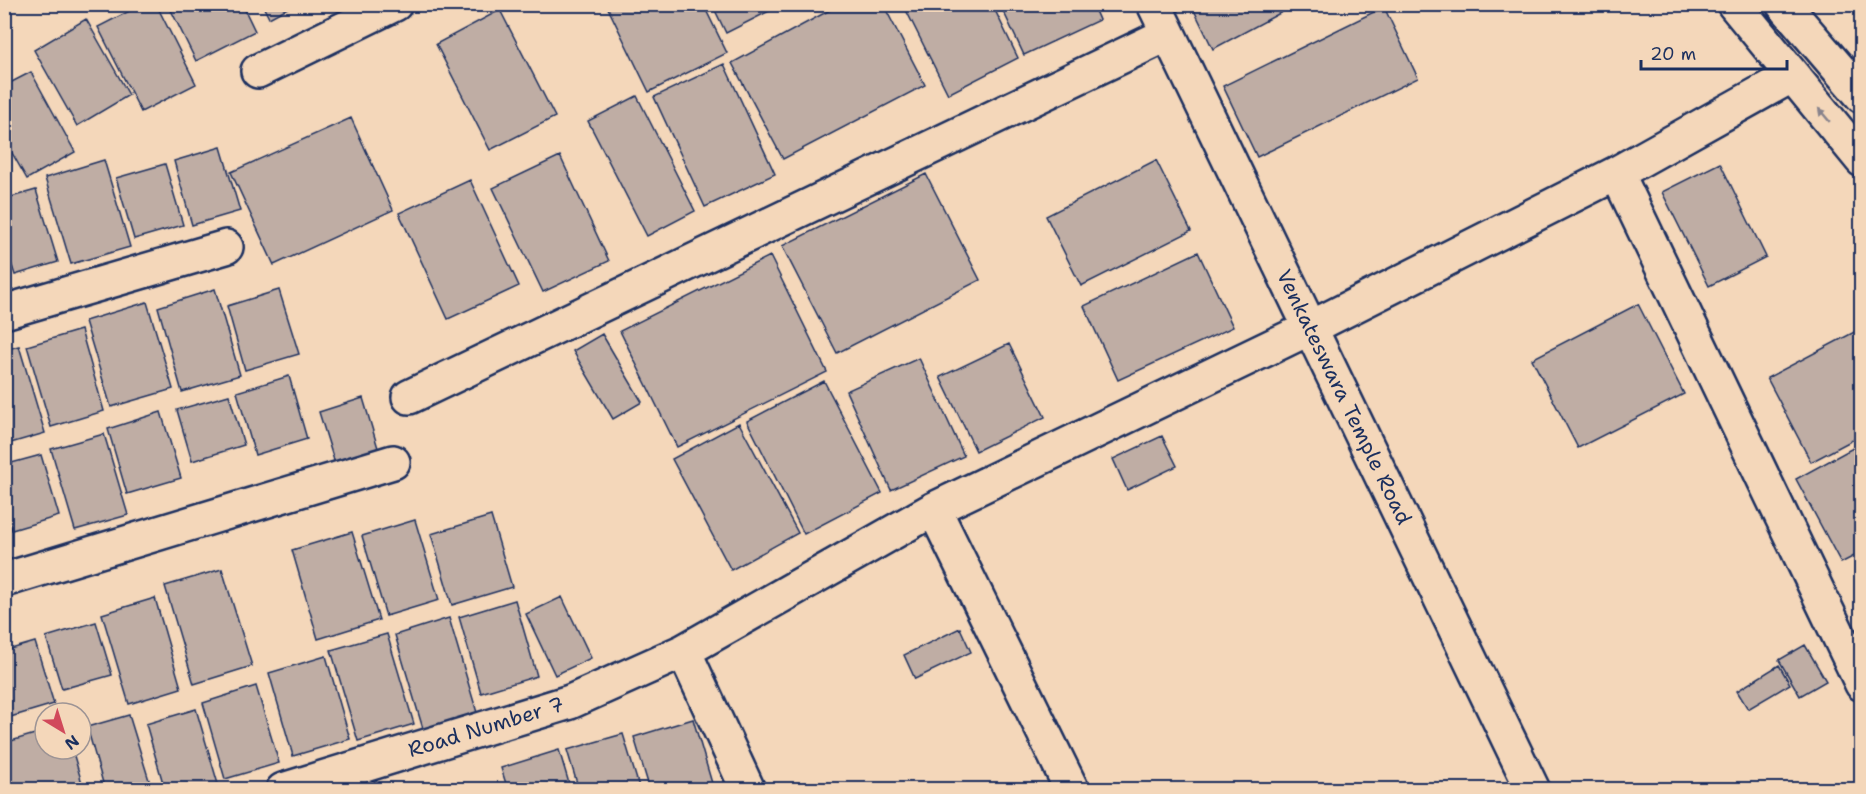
<svg xmlns="http://www.w3.org/2000/svg" width="1866" height="794" font-family="'Shantell Sans',sans-serif">
<rect width="100%" height="100%" fill="#f4d7ba"/>
<filter id="ink" filterUnits="userSpaceOnUse"><feTurbulence type="fractalNoise" baseFrequency=".0167" numOctaves="2"/><feDisplacementMap in="SourceGraphic" scale="12" xChannelSelector="R" yChannelSelector="G"/><feConvolveMatrix kernelMatrix="1 2 1 2 8 2 1 2 1" color-interpolation-filters="sRGB"/></filter>
<g filter="url(#ink)">
<path fill="#bfada4" stroke="#1b2f5e" stroke-width="1.5" d="M 143,4 L 156,4 L 196,84 L 141,112 L 98,27 Z
M 168,4 L 242,4 L 255,31 L 196,61 Z
M 262,4 L 295,4 L 269,18 Z
M 606,4 L 703,4 L 727,53 L 649,92 Z
M 712,4 L 783,4 L 726,33 Z
M 841,4 L 883,4 L 925,85 L 783,159 L 732,63 Z
M 903,4 L 992,4 L 1018,58 L 948,94 Z
M 1000,4 L 1092,4 L 1099,20 L 1024,55 Z
M 1191,4 L 1297,4 L 1213,49 Z
M 1384,7 L 1418,78 L 1257,157 L 1223,86 Z
M 500,10 L 555,117 L 490,150 L 436,44 Z
M 86,19 L 129,95 L 77,126 L 34,50 Z
M 724,64 L 775,174 L 705,207 L 654,97 Z
M 31,72 L 75,152 L 27,179 L 4,139 L 4,86 Z
M 637,96 L 695,211 L 647,236 L 588,121 Z
M 351,118 L 393,210 L 274,265 L 231,172 Z
M 221,147 L 240,211 L 192,225 L 174,161 Z
M 560,156 L 609,261 L 543,292 L 493,188 Z
M 104,160 L 130,247 L 71,264 L 45,178 Z
M 1156,160 L 1191,231 L 1081,286 L 1046,216 Z
M 1720,163 L 1766,257 L 1709,286 L 1662,192 Z
M 165,164 L 183,225 L 134,239 L 116,178 Z
M 926,174 L 980,280 L 837,353 L 782,246 Z
M 470,180 L 519,286 L 448,319 L 399,213 Z
M 36,190 L 58,262 L 15,275 L 4,241 L 4,199 Z
M 1198,252 L 1233,327 L 1118,380 L 1084,306 Z
M 770,256 L 827,372 L 677,447 L 620,331 Z
M 215,289 L 240,375 L 182,392 L 158,307 Z
M 279,290 L 299,354 L 245,370 L 227,306 Z
M 147,302 L 173,389 L 111,407 L 85,321 Z
M 1638,304 L 1684,394 L 1578,448 L 1532,359 Z
M 1862,328 L 1862,435 L 1811,462 L 1767,378 Z
M 81,330 L 104,411 L 51,427 L 27,346 Z
M 602,334 L 642,402 L 613,419 L 573,351 Z
M 1009,344 L 1045,417 L 976,451 L 940,377 Z
M 19,346 L 45,433 L 4,445 L 4,350 Z
M 919,358 L 964,456 L 891,490 L 846,391 Z
M 289,376 L 307,439 L 255,455 L 237,392 Z
M 824,381 L 882,493 L 804,534 L 747,421 Z
M 229,395 L 244,445 L 192,461 L 177,410 Z
M 363,398 L 381,458 L 337,470 L 319,412 Z
M 161,412 L 181,478 L 127,494 L 108,429 Z
M 739,423 L 798,533 L 731,570 L 672,459 Z
M 104,434 L 128,515 L 75,530 L 51,449 Z
M 1162,436 L 1177,466 L 1127,490 L 1113,459 Z
M 1862,443 L 1862,552 L 1841,563 L 1796,479 Z
M 41,455 L 59,516 L 12,530 L 4,506 L 4,465 Z
M 491,516 L 512,587 L 452,605 L 431,534 Z
M 415,520 L 439,600 L 386,616 L 362,536 Z
M 352,532 L 379,620 L 318,639 L 292,550 Z
M 222,569 L 252,666 L 194,684 L 165,586 Z
M 562,597 L 591,658 L 555,675 L 526,614 Z
M 155,598 L 181,688 L 129,704 L 102,614 Z
M 515,600 L 537,676 L 481,693 L 459,617 Z
M 449,618 L 478,716 L 424,732 L 395,635 Z
M 96,622 L 112,675 L 62,689 L 46,637 Z
M 960,628 L 971,652 L 915,679 L 904,655 Z
M 387,634 L 414,724 L 358,741 L 331,650 Z
M 35,642 L 54,704 L 7,718 L 4,711 L 4,651 Z
M 1805,645 L 1826,681 L 1800,696 L 1779,660 Z
M 326,656 L 350,739 L 293,756 L 269,673 Z
M 1779,665 L 1790,684 L 1748,709 L 1737,691 Z
M 256,686 L 279,763 L 225,779 L 203,703 Z
M 196,709 L 218,784 L 200,790 L 165,790 L 146,724 Z
M 129,715 L 152,790 L 105,790 L 87,727 Z
M 693,719 L 714,790 L 650,790 L 634,737 Z
M 45,731 L 45,749 L 72,749 L 84,790 L 14,790 L 4,758 L 4,743 Z
M 623,734 L 640,790 L 579,790 L 567,750 Z
M 559,750 L 571,790 L 508,790 L 501,768 Z"/>
<g fill="none" stroke-linecap="round" stroke-linejoin="round">
<defs>
<path id="minor" d="M 1154,4 L 1533,790
M 258,71 L 395,4
M 1617,173 L 1862,684
M 4,312 L 226,247
M 409,397 L 1168,34
M 934,509 L 1072,790
M 4,580 L 393,462
M 684,651 L 748,790
M 283,790 L 570,702 L 684,651 L 934,509 L 1310,328 L 1617,173 L 1791,76"/>
<path id="tertiary" d="M 1734,4 L 1862,160
M 1783,4 L 1862,96"/>
</defs>
<use href="#minor" stroke="#1b2f5e" stroke-width="38"/>
<use href="#tertiary" stroke="#1b2f5e" stroke-width="38"/>
<use href="#minor" stroke="#f4d7ba" stroke-width="33"/>
<use href="#tertiary" stroke="#f4d7ba" stroke-width="33"/>
</g>
<defs><path id="oneway-solid" d="M-6-.8H1V-3.2L6.5 0L1 3.2V.8H-6Z" transform="scale(1.5)"/></defs>
<use fill="#88838c" href="#oneway-solid" transform="translate(1824 115) rotate(-130)"/>
</g>
<g text-anchor="middle" dominant-baseline="central" stroke-width="5" stroke-linejoin="round" paint-order="stroke">
<g font-size="21" fill="#1b2f5e" stroke="#f4d7ba">
<text transform="translate(1344 397) rotate(64)">Venkateswara Temple Road</text>
<text transform="translate(486 727) rotate(-17)">Road Number 7</text>
</g>
</g>
<rect width="1866" height="794" fill="none" stroke="#f4d7ba" stroke-width="24"/>
<rect x="12" y="12" width="1842" height="770" fill="none" stroke="#1b2f5e" stroke-width="2" filter="url(#ink)"/>
<g transform="translate(63 731) rotate(142)"><circle r="28" fill="#f4d7ba" stroke="#9d9495" stroke-width="1.5"/>
<path d="M0-4.5L10 22L0 15L-10 22Z" fill="#d1495b"/>
<text y="-9" font-size="16" font-weight="bold" text-anchor="middle" fill="#1b2f5e">N</text>
</g>
<path d="M1641 60v9h146v-9" fill="none" stroke="#1b2f5e" stroke-width="3"/>
<text x="1650" y="60" font-size="18" fill="#1b2f5e" stroke="#f4d7ba" stroke-width="4.5" paint-order="stroke">20 m</text>
</svg>
